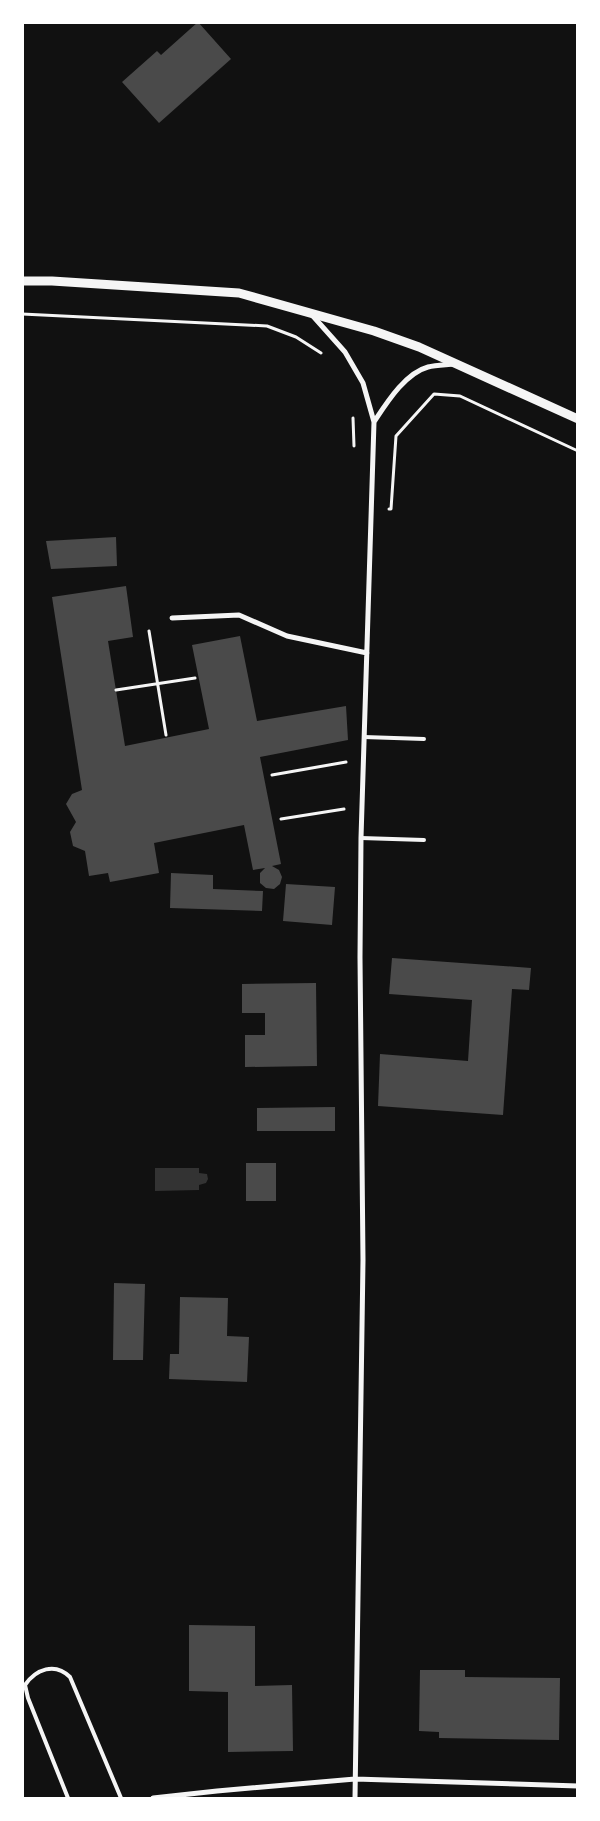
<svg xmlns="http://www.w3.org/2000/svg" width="600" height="1821" font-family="'PT Sans',sans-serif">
<rect width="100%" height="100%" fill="#111"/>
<path fill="#333" d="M 199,1168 L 199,1173 L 207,1174 L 208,1179 L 206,1183 L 199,1185 L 199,1190 L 155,1191 L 155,1168 Z"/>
<path fill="#4a4a4a" d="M 198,22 L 231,59 L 159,123 L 122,82 L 157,51 L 161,55 Z
M 116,537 L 117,566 L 51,569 L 46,541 Z
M 126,586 L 133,637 L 108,641 L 125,746 L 209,729 L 192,645 L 240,636 L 257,721 L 346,706 L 348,740 L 260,757 L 281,864 L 272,866 L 279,870 L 282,877 L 280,884 L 274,889 L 266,888 L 260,883 L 260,873 L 265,868 L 253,870 L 244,825 L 154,843 L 159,873 L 110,882 L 108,873 L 89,876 L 85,851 L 73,846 L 70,832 L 76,822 L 66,804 L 72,794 L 82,790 L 52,597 Z
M 171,873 L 213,875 L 213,889 L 263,891 L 262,911 L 170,908 Z
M 286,884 L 335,887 L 332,925 L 283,921 Z
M 392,958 L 531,968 L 529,990 L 512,989 L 503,1115 L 378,1106 L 380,1054 L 468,1061 L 472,1000 L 389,994 Z
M 316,983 L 317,1066 L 245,1067 L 245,1035 L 265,1035 L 265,1013 L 242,1013 L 242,984 Z
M 335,1107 L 335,1131 L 257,1131 L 257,1108 Z
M 246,1163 L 276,1163 L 276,1201 L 246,1201 Z
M 114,1283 L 145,1284 L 143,1360 L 113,1360 Z
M 180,1297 L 228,1298 L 227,1336 L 249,1337 L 247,1382 L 169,1379 L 170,1354 L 179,1354 Z
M 189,1625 L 255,1626 L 255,1686 L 292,1685 L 293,1751 L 228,1752 L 228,1692 L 189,1691 Z
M 420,1670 L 465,1670 L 465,1677 L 560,1678 L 559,1740 L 439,1738 L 439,1732 L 419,1731 Z"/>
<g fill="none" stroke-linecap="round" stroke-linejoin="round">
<path stroke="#f5f5f5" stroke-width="3" d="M 22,314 L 267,326 L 296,337 L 321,353
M 353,418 L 354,446
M 389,509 L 391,509 L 396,436 L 434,394 L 460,396 L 578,451
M 149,631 L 166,735
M 116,690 L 195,678
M 272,775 L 346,762
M 281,819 L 344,809"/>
<path stroke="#f5f5f5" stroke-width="4" d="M 364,737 L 424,739
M 361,838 L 424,840
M 68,1798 L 28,1698 L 25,1685 C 36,1669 55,1662 70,1677 L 121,1798"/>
<path stroke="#f5f5f5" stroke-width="5" d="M 312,315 L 345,352 L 363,383 L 374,422 L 361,838 L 360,957 L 363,1260 L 355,1798
M 374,422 C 386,404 405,373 428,367 C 436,365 446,365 455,364
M 172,618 L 239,615 L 287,636 L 367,653
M 153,1798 L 217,1791 L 355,1779 L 578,1786"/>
<path stroke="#f5f5f5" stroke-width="9" d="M 22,281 L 52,281 L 239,293 L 374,331 L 419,347 L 578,419"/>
</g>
<rect width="600" height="1821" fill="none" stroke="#ffffff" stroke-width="48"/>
</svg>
